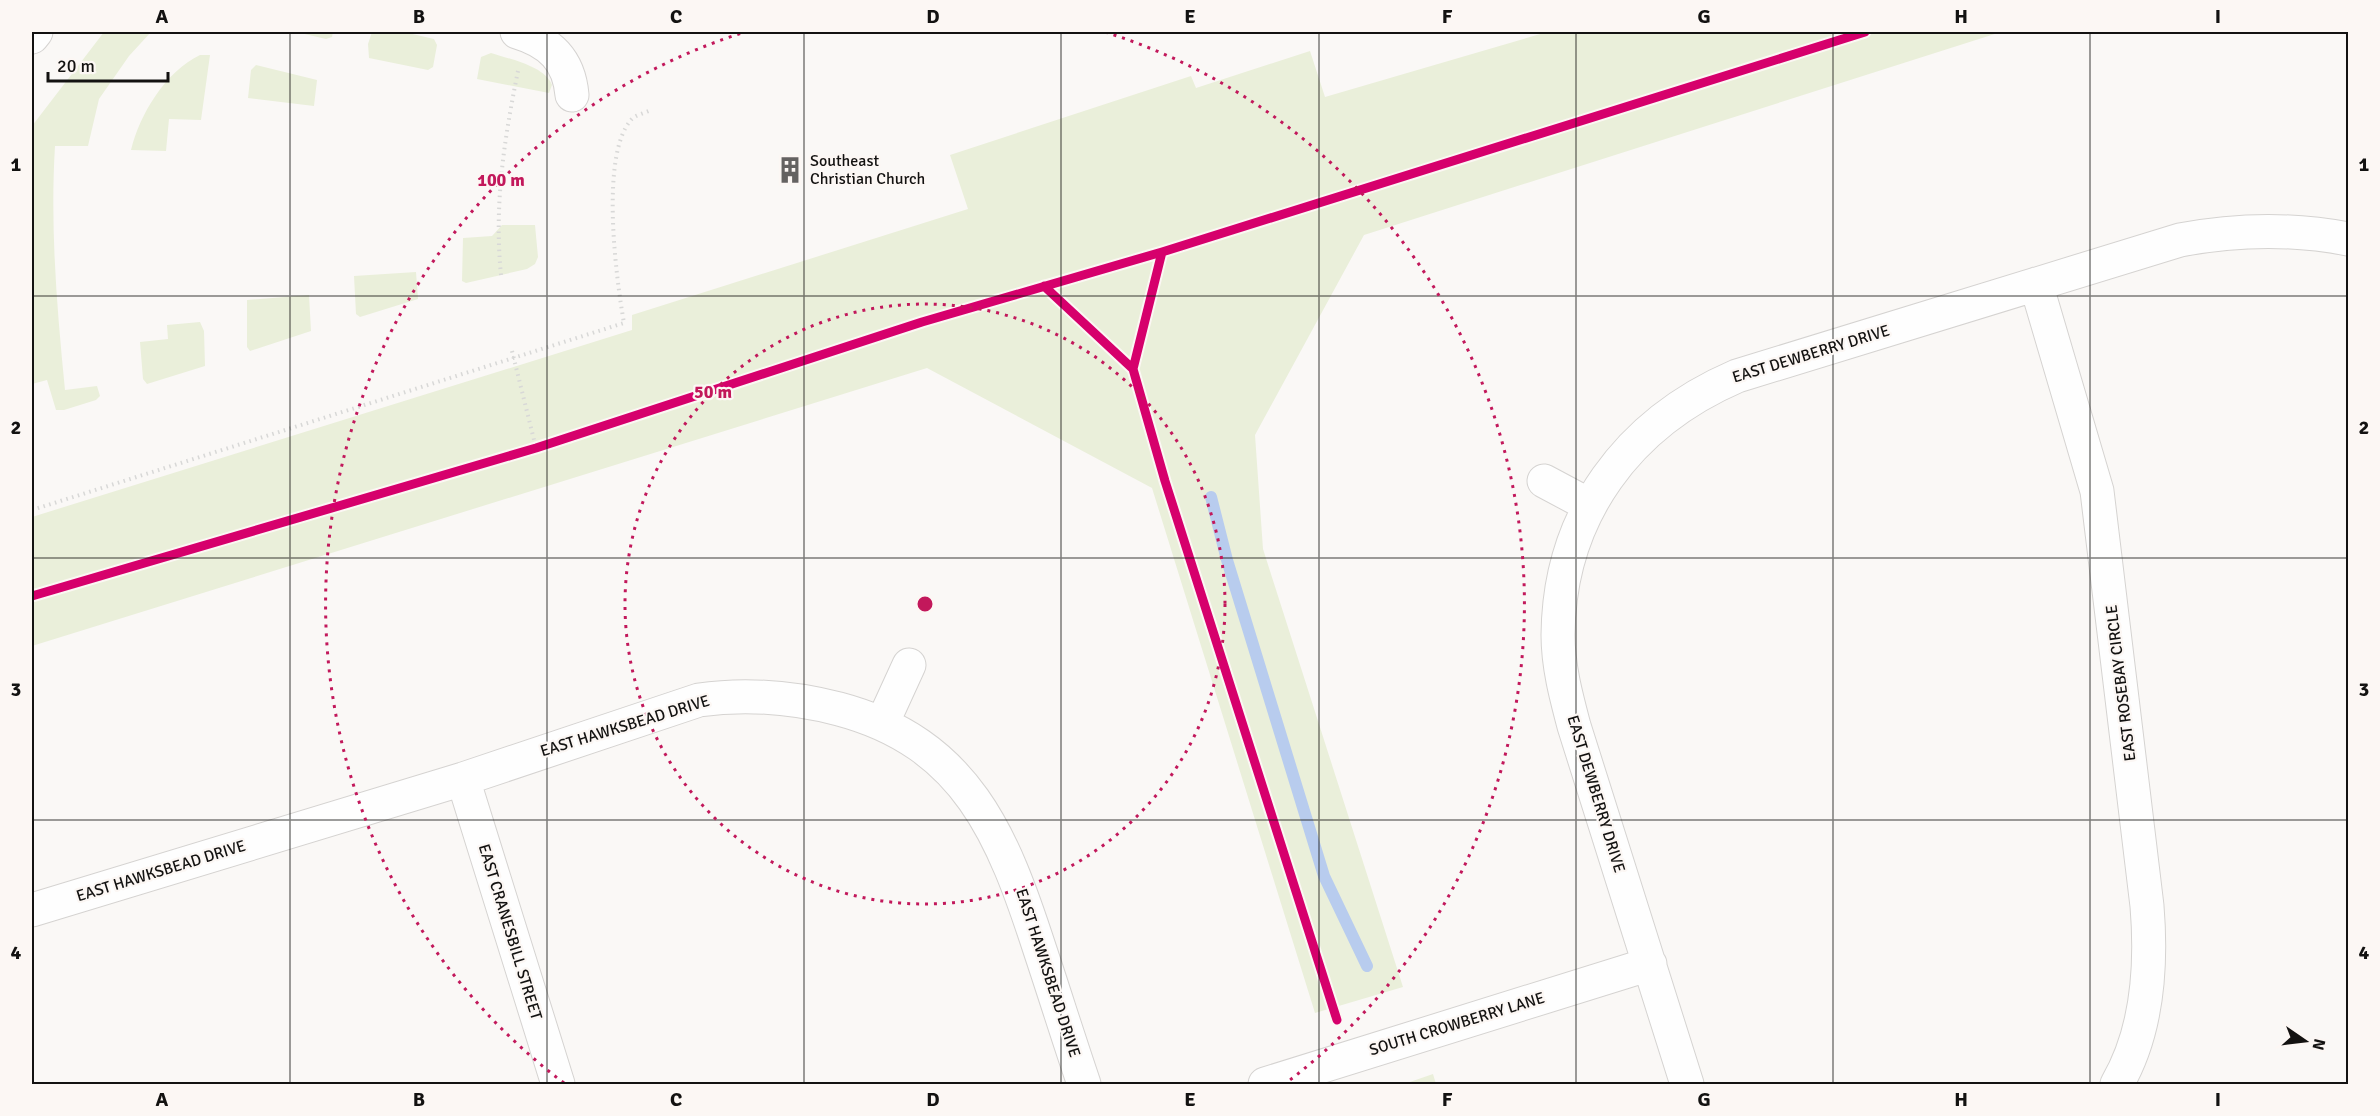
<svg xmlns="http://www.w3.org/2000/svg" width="2380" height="1116" font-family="Signika,sans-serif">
<rect width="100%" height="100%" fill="#faf8f6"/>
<path fill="#eaefda" d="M 104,32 L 151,32 L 129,56 L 99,99 L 88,146 L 55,146 C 50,228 57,309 65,390 L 97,386 L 100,396 L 96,400 L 64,410 L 56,410 L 47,380 L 32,384 L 32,126 Z
M 296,32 L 333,32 L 332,37 L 326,39 Z
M 372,32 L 404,32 L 434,39 L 437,45 L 433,67 L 428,70 L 369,58 L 368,44 Z
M 1547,32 L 2001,32 L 1364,235 L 1255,435 L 1263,549 L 1403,987 L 1315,1013 L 1152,488 L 927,368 L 32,646 L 32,517 L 632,330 L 632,315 L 968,209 L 950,155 L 1191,76 L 1196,88 L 1310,51 L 1325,97 Z
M 491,53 C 509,59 545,66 552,85 L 549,93 L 477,79 L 481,57 Z
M 200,55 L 210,55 L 201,120 L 169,119 L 166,151 L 131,150 C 140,114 165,72 200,55 Z
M 256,65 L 317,80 L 314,106 L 248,98 L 251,70 Z
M 502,225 L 535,225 L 538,257 L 535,264 L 527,269 L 466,283 L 462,281 L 463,238 L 492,236 Z
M 416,272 L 418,299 L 360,317 L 356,314 L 354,276 Z
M 309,295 L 311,331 L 250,351 L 247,347 L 247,300 Z
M 200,322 L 204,331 L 205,366 L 147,384 L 143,379 L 140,342 L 168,339 L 167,325 Z
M 1433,1074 L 1436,1084 L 1404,1084 Z"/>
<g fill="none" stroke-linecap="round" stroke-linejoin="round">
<path stroke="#b8ccee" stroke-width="12" d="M 1211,497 L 1227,560 L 1324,876 L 1367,966"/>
<defs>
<path id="minor" d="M 517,32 C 550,42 569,60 572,95
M 32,37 L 36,32
M 2036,284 L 2097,491 L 2147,906 C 2152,967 2148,1031 2117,1084
M 1544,481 L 1589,505
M 882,724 L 909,665
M 463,779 L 558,1084
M 32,910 L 463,779 L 699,700 C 747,693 792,697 839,709 C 967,743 1003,836 1040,950 C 1055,995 1069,1040 1084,1084
M 1265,1084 L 1650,964
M 1687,1084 L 1574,726 C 1566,696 1558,666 1558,635 C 1559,515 1628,423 1737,376 L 2180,240 C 2238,229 2291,228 2348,239"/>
</defs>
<use href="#minor" stroke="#d5d3d1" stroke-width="35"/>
<path stroke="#d8d8d7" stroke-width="4" stroke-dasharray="1.5 4.5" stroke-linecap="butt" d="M 501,275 C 494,205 504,140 518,71
M 512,351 L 536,448
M 1165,481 L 1337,1020
M 32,510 L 624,323 C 616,278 600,155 631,120 C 635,115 645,113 651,110"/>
<use href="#minor" stroke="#fefefe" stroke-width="33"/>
<defs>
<path id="cycleway" d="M 1044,286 L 1133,369 L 1165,481 L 1337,1020
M 1133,369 L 1162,252
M 32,596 L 536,448 L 922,322 L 1162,252 L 1865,32"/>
</defs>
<use href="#cycleway" stroke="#fcf7f4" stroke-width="13"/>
<use href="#cycleway" stroke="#d6006c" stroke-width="9"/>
</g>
<path fill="none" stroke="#131211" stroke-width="1.5" stroke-opacity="0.55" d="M 290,32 L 290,1084M 547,32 L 547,1084M 804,32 L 804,1084M 1061,32 L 1061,1084M 1319,32 L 1319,1084M 1576,32 L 1576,1084M 1833,32 L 1833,1084M 2090,32 L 2090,1084M 32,296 L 2348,296M 32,558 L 2348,558M 32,820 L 2348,820"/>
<g fill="none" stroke="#c2185b" stroke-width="3" stroke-dasharray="3 6">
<circle cx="925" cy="604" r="300"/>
<path d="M564 1083A600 600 0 0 1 745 32M1105 32A600 600 0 0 1 1286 1083"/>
</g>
<defs>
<symbol id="building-bare" viewBox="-9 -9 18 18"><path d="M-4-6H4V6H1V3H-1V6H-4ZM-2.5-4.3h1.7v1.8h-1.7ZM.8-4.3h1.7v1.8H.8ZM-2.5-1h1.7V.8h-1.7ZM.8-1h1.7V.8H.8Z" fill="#646261" stroke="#fcf7f4" stroke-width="2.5" paint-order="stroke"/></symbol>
</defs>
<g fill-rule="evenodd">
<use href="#building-bare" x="771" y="151" width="38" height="38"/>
</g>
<g text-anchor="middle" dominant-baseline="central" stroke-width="4.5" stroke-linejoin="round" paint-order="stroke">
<g font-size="16" fill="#131211" stroke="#fcf7f4" text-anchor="start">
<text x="810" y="161">Southeast<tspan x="810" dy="18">Christian Church</tspan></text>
</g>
<g font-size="16" fill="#131211" stroke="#fcf7f4">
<text transform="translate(1811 354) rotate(-17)">EAST DEWBERRY DRIVE</text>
<text transform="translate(2121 683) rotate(-97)">EAST ROSEBAY CIRCLE</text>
<text transform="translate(625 726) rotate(-17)">EAST HAWKSBEAD DRIVE</text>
<text transform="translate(1596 794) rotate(73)">EAST DEWBERRY DRIVE</text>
<text transform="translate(161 871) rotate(-17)">EAST HAWKSBEAD DRIVE</text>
<text transform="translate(510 932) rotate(73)">EAST CRANESBILL STREET</text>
<text transform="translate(1048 973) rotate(72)">EAST HAWKSBEAD DRIVE</text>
<text transform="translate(1457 1024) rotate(-17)">SOUTH CROWBERRY LANE</text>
</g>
</g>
<circle cx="925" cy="604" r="9" fill="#c2185b" stroke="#fcf7f4" stroke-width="3"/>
<g font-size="18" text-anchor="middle" font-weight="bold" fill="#c2185b" stroke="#fcf7f4" stroke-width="4.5" stroke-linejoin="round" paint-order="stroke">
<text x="501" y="186">100 m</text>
<text x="713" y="398">50 m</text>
</g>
<rect width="2380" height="1116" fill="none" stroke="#fcf7f4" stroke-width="66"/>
<g transform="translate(2305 1041) rotate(104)" stroke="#fcf7f4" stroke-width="4.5" paint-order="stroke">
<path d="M0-4.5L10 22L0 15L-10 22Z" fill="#131211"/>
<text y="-9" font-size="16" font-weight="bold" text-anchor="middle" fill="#131211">N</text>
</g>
<path d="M48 72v9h120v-9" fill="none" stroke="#131211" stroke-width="3"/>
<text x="57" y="72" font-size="18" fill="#131211" stroke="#fcf7f4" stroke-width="4.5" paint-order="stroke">20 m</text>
<rect x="33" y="33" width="2314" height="1050" fill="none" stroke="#131211" stroke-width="2"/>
<g font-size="20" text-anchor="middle" font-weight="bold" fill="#131211">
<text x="162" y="23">A</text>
<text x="419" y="23">B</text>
<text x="676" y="23">C</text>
<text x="933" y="23">D</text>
<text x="1190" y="23">E</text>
<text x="1447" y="23">F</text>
<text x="1704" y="23">G</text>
<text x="1961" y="23">H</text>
<text x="2218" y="23">I</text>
<text x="16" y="171">1</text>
<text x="2364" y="171">1</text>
<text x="16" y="434">2</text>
<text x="2364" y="434">2</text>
<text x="16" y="696">3</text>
<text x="2364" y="696">3</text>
<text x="16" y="959">4</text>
<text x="2364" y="959">4</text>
<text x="162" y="1106">A</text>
<text x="419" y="1106">B</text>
<text x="676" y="1106">C</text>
<text x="933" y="1106">D</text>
<text x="1190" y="1106">E</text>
<text x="1447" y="1106">F</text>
<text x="1704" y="1106">G</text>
<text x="1961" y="1106">H</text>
<text x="2218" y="1106">I</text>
</g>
</svg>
